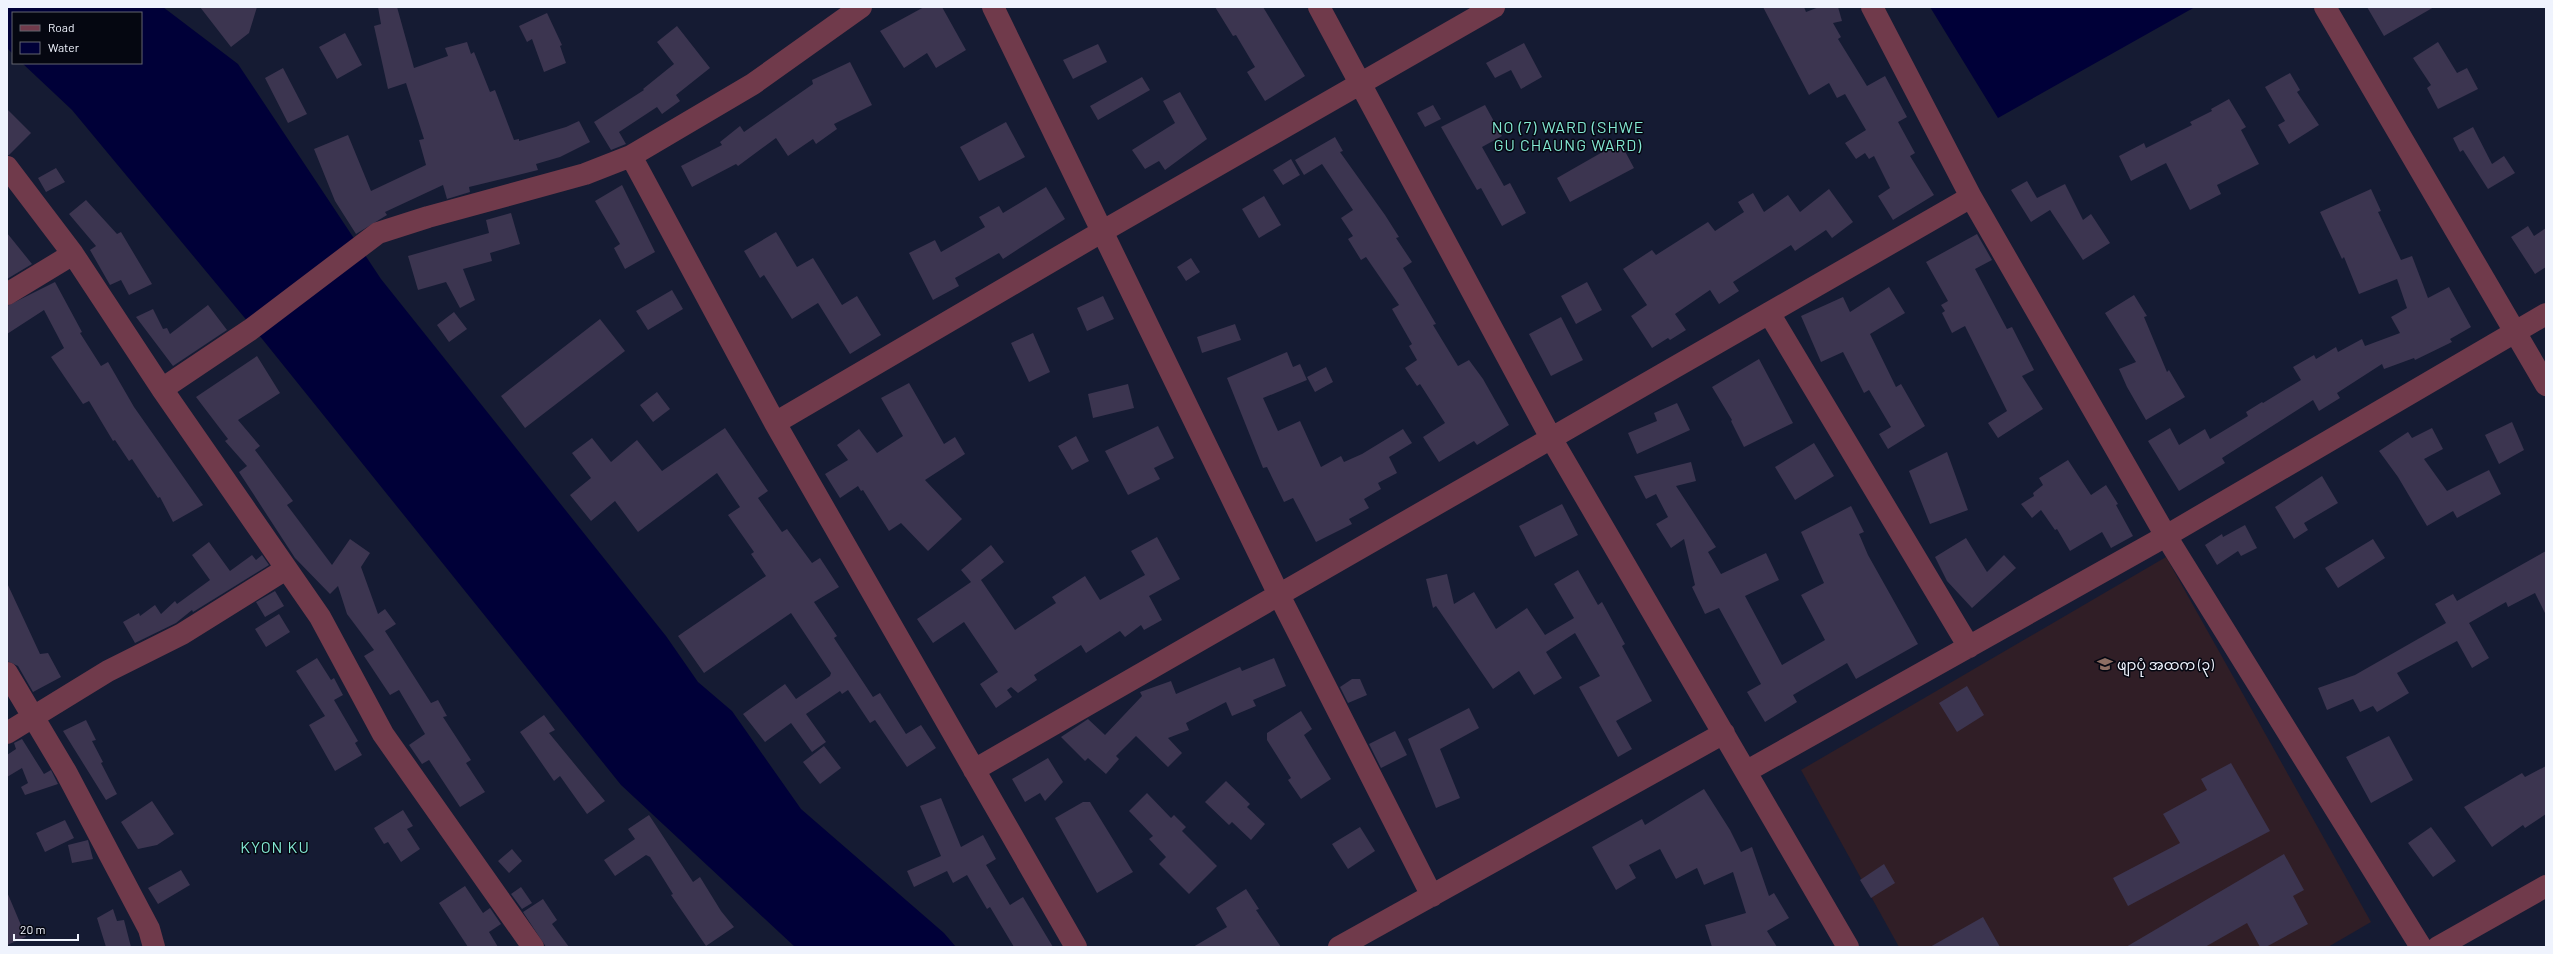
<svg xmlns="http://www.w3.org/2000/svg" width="2553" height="954" font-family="Barlow,'Noto Sans Myanmar',sans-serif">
<rect width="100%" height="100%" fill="#151b33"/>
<path fill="#301e26" d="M 2166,557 L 2371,922 L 2328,947 L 1899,947 L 1801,770 Z"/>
<path fill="#000038" d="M 7,7 L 163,7 L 238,64 L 381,279 L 666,636 L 698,682 L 732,711 L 801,809 L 944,933 L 956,947 L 795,947 L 621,785 L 263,340 L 72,110 L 22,63 L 141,63 L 141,13 L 13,13 L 13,54 L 7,48 Z
M 1930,7 L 2195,7 L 1998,118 Z"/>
<path fill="#3c3550" d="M 200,7 L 257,7 L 249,33 L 231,47 Z
M 378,7 L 397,7 L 414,68 L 448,56 L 445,48 L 467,42 L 471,54 L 474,52 L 490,92 L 495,90 L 514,140 L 519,139 L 519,141 L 566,127 L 579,121 L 590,142 L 560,157 L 536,164 L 538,170 L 469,187 L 470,192 L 447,199 L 443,185 L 385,212 L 387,215 L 356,234 L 335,201 L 314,149 L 348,135 L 371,191 L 426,165 L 419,140 L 424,139 L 406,83 L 388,89 L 374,26 L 381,24 Z
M 924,7 L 942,7 L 966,50 L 936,68 L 927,53 L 904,68 L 880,31 Z
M 1215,7 L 1263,7 L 1305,76 L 1265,101 L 1247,72 L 1255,67 L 1236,35 L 1233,36 Z
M 1763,7 L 1804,7 L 1806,12 L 1819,7 L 1838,7 L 1842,21 L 1833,23 L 1841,37 L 1838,39 L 1867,86 L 1885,76 L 1907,117 L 1898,122 L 1915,153 L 1910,156 L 1934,195 L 1893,220 L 1878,196 L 1890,188 L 1874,156 L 1869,159 L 1865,153 L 1856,159 L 1845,143 L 1866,130 L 1845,94 L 1837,98 L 1829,83 L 1809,95 Z
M 2367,7 L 2434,7 L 2384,36 Z
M 547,13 L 562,45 L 560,46 L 566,63 L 544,72 L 532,39 L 527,42 L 519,26 Z
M 677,26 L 710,68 L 676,95 L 680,101 L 662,114 L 657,107 L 619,132 L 626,144 L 611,150 L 594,122 L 644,90 L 643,89 L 674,64 L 657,42 Z
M 345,33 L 362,65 L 337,79 L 319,47 Z
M 2438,42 L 2457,73 L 2467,68 L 2478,89 L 2438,109 L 2427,88 L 2431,85 L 2413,58 Z
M 1524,43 L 1542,77 L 1521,89 L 1511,70 L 1495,78 L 1486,63 Z
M 1098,44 L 1107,62 L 1073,79 L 1063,60 Z
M 850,62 L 872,105 L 834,124 L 837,129 L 816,144 L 813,139 L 788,156 L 776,138 L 738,166 L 736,164 L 692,187 L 681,166 L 722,145 L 720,142 L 740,126 L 744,132 L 813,84 L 812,80 Z
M 283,68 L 307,114 L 288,123 L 265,78 Z
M 2290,73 L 2300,90 L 2297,92 L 2319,125 L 2289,144 L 2278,125 L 2285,121 L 2265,87 Z
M 1142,77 L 1150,90 L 1098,120 L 1090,106 Z
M 1180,92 L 1207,139 L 1165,170 L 1159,161 L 1145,169 L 1132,150 L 1175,123 L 1163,101 Z
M 2229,99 L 2246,127 L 2241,130 L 2259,164 L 2217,185 L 2221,194 L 2190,210 L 2166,163 L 2131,181 L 2119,156 L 2144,143 L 2146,148 L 2192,125 L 2190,122 L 2212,111 L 2211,109 Z
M 1433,105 L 1441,119 L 1425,127 L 1417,113 Z
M 1485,105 L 1502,136 L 1482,147 L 1504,186 L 1510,183 L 1526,213 L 1502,226 L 1481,188 L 1477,190 L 1441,127 Z
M 7,109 L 31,133 L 9,155 L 7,155 Z
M 1006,122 L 1025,157 L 979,181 L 960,147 Z
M 2473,127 L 2492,164 L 2504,156 L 2515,173 L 2488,189 L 2463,150 L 2460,152 L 2453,138 Z
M 1335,137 L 1343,151 L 1340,152 L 1385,215 L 1399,237 L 1396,238 L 1412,262 L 1403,268 L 1436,324 L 1433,325 L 1447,348 L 1458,366 L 1469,360 L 1483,379 L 1509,425 L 1477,445 L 1474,441 L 1439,462 L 1423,437 L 1445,423 L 1420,384 L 1417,386 L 1405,368 L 1417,360 L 1409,346 L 1412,344 L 1392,309 L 1399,305 L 1366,257 L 1361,260 L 1348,239 L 1353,236 L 1341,218 L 1353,210 L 1322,164 L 1304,175 L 1295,160 Z
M 1620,142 L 1634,168 L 1570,202 L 1557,178 Z
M 1291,159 L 1300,175 L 1283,185 L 1273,170 Z
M 56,168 L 65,182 L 46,192 L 38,178 Z
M 2027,181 L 2037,198 L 2065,184 L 2083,220 L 2091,214 L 2110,243 L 2083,260 L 2050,210 L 2031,222 L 2011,190 Z
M 622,185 L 655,252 L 625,269 L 614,248 L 620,244 L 595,201 Z
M 1046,187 L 1065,219 L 1003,259 L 999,253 L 955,278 L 959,286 L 933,300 L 909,253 L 935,240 L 941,252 L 985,227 L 979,217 L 999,206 L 1003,213 Z
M 1829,189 L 1853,222 L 1832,238 L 1826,230 L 1795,251 L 1791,245 L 1733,282 L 1739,291 L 1719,304 L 1710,290 L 1675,314 L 1686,330 L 1670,340 L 1668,338 L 1652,348 L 1631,316 L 1647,305 L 1623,269 L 1652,250 L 1656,255 L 1708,222 L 1715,231 L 1744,212 L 1738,202 L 1753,193 L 1764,212 L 1788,195 L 1800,212 Z
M 2371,189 L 2381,211 L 2378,212 L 2401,260 L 2412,256 L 2428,298 L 2449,287 L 2471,327 L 2450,339 L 2452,342 L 2415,360 L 2414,358 L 2384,369 L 2382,364 L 2337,393 L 2340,398 L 2319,411 L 2313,400 L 2222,458 L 2225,463 L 2179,491 L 2148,441 L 2170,428 L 2179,445 L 2205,429 L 2210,439 L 2248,416 L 2246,412 L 2262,402 L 2263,403 L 2301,380 L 2293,367 L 2314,355 L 2316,359 L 2336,347 L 2338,352 L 2362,339 L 2365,346 L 2400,333 L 2391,317 L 2407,308 L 2397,279 L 2359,294 L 2344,257 L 2342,259 L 2320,212 Z
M 1264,196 L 1281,225 L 1259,238 L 1242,209 Z
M 86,200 L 117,234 L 121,232 L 152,284 L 129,295 L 121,280 L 110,285 L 90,250 L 96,246 L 69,214 Z
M 511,213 L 520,244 L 490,253 L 492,261 L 463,269 L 475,300 L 460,308 L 446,282 L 418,290 L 408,256 L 489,233 L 486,220 Z
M 2528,226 L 2534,236 L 2546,228 L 2546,267 L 2535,274 L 2511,237 Z
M 776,232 L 797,267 L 813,258 L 842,305 L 857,296 L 881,335 L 850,354 L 818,303 L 792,319 L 764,275 L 760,278 L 744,251 Z
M 7,233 L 32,264 L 7,279 Z
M 1977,234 L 1992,260 L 1975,269 L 2007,329 L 2012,327 L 2034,370 L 2022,376 L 2043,409 L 1998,438 L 1988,423 L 2007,411 L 1965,326 L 1952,333 L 1942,313 L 1945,311 L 1941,305 L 1948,301 L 1926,262 Z
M 1191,258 L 1200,272 L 1186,281 L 1177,267 Z
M 55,282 L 82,332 L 80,333 L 101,366 L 108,362 L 134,407 L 203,505 L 173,522 L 160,497 L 158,498 L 132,459 L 129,461 L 115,440 L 113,441 L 89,401 L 83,404 L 51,357 L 64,348 L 44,310 L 7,334 L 7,306 Z
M 1587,282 L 1602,310 L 1576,324 L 1561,296 Z
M 1889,287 L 1905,313 L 1870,334 L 1896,387 L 1901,384 L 1925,426 L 1888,449 L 1879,434 L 1891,427 L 1869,390 L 1864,393 L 1843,352 L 1821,362 L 1801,316 L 1843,297 L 1850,312 Z
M 672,290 L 683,309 L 648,330 L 636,311 Z
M 2134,295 L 2147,316 L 2144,317 L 2167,372 L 2169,370 L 2185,397 L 2146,420 L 2127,387 L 2119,369 L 2136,362 L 2105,313 Z
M 1103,296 L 1114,319 L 1087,331 L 1077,308 Z
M 208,305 L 227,330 L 173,366 L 136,317 L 153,309 L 163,329 L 167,328 L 170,334 Z
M 454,312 L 467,329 L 449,342 L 437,325 Z
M 1561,317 L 1583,360 L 1551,376 L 1529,334 Z
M 600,319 L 625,351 L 525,428 L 501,396 Z
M 1235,324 L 1241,340 L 1202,353 L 1197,337 Z
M 1033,333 L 1050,372 L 1029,382 L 1011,343 Z
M 1287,352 L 1293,367 L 1300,364 L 1307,380 L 1263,398 L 1278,431 L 1300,421 L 1321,467 L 1341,456 L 1344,462 L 1362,454 L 1403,429 L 1412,443 L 1389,457 L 1397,473 L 1378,483 L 1381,489 L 1364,499 L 1369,508 L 1349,519 L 1352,524 L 1316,542 L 1293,498 L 1284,502 L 1267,467 L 1263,468 L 1227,378 Z
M 257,356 L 280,393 L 238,420 L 260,446 L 255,450 L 293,501 L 287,505 L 332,565 L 350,539 L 370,553 L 361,567 L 378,614 L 385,609 L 396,624 L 385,631 L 431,703 L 438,700 L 447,716 L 443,717 L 471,760 L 466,763 L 485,792 L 460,807 L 429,760 L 422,764 L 409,745 L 425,734 L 399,690 L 390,695 L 364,656 L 374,650 L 347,614 L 338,586 L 330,594 L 295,558 L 239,472 L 247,466 L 225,441 L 228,439 L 196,397 Z
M 1759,359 L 1793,423 L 1744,447 L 1731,421 L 1732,420 L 1712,387 Z
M 1326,367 L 1333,382 L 1315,392 L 1307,377 Z
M 909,383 L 944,444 L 955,437 L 965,454 L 925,480 L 962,519 L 928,551 L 901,523 L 889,531 L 863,490 L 861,491 L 858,486 L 840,498 L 825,474 L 848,460 L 837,445 L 859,429 L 877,453 L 903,436 L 881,398 Z
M 1128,384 L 1134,408 L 1093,418 L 1088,394 Z
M 657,392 L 670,409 L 653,422 L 640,405 Z
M 1677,403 L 1690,430 L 1637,454 L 1628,433 L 1657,421 L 1654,413 Z
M 2512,422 L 2524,450 L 2499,464 L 2485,435 Z
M 1158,426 L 1174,458 L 1154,468 L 1160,479 L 1128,495 L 1105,451 Z
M 725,428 L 768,491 L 758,498 L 782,532 L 787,529 L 812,563 L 820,558 L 839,587 L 814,602 L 837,636 L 834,638 L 873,697 L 880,693 L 906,734 L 921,725 L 936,748 L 907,767 L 875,720 L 870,723 L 848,690 L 842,694 L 840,691 L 806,714 L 826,742 L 812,752 L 791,723 L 765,742 L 743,714 L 785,684 L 796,699 L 830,676 L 831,673 L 791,613 L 704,673 L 678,636 L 766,576 L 751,554 L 754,552 L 728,515 L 740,507 L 717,473 L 638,532 L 615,501 L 591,521 L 570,495 L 591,478 L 572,453 L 592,438 L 611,462 L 637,440 L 662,471 Z
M 2432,428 L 2443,449 L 2424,459 L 2447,491 L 2489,470 L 2501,494 L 2457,518 L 2453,511 L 2427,526 L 2398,477 L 2379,451 L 2408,432 L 2412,438 Z
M 1076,436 L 1089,461 L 1072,470 L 1058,446 Z
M 1814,443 L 1834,476 L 1795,500 L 1775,467 Z
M 1947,452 L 1968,510 L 1930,524 L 1909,471 Z
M 2068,460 L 2091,495 L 2106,485 L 2118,504 L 2116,505 L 2133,536 L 2111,548 L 2102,532 L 2070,551 L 2057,529 L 2055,530 L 2041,510 L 2032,518 L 2021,504 L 2034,496 L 2033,493 L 2043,485 L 2039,478 Z
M 1691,462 L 1696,481 L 1676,486 L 1716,547 L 1708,552 L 1721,574 L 1766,553 L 1779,580 L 1745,596 L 1782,665 L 1825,640 L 1801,595 L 1824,583 L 1801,532 L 1851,506 L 1864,532 L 1859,534 L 1868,555 L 1918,644 L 1856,679 L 1847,663 L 1793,695 L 1797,702 L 1765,722 L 1747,692 L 1761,684 L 1719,608 L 1705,614 L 1692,587 L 1695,585 L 1684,539 L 1671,548 L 1656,524 L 1668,517 L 1656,494 L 1646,499 L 1634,476 Z
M 2322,476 L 2338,503 L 2304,523 L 2308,530 L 2294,539 L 2275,507 Z
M 1562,504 L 1578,535 L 1535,557 L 1519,526 Z
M 2245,525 L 2257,548 L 2241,556 L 2238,551 L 2217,565 L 2205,545 L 2222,534 L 2223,537 Z
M 1157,537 L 1180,579 L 1149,596 L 1162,620 L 1144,630 L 1141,625 L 1125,637 L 1120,631 L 1086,653 L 1081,645 L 1034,675 L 1037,680 L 1018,693 L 1011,687 L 1007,690 L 1012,697 L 996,708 L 980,684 L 998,672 L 964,622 L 933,643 L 917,619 L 971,582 L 961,570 L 991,545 L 1004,562 L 981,580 L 1015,630 L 1056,603 L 1052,597 L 1085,576 L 1100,600 L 1145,575 L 1131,551 Z
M 1966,538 L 1987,572 L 2004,555 L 2016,568 L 1972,608 L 1947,581 L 1935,557 Z
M 2373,539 L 2385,558 L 2338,588 L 2325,568 Z
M 209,542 L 230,571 L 252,555 L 256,560 L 262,555 L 269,565 L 193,612 L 192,610 L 176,623 L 135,643 L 123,622 L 139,613 L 140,616 L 155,605 L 161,614 L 175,601 L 177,604 L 210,580 L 192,555 Z
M 2546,551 L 2546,615 L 2535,593 L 2508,607 L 2506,602 L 2469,623 L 2489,658 L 2472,668 L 2457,641 L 2397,673 L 2409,693 L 2377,712 L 2373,706 L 2360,712 L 2353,699 L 2327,710 L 2318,688 L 2355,675 L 2446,623 L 2435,604 L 2453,594 L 2457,601 Z
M 1578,570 L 1598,605 L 1602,602 L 1625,644 L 1622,646 L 1652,701 L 1616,721 L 1632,749 L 1618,757 L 1579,687 L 1600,676 L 1575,633 L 1546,652 L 1562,678 L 1534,695 L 1519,671 L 1493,689 L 1436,606 L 1433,608 L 1426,579 L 1447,574 L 1454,604 L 1474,592 L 1496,629 L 1527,608 L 1545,635 L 1574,618 L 1554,584 Z
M 7,583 L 40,654 L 48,653 L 61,677 L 33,692 L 18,666 L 7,661 Z
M 275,591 L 284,606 L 265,617 L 256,602 Z
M 279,614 L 290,632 L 266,647 L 255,629 Z
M 317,658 L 331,680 L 334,678 L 343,695 L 334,700 L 358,741 L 355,743 L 362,755 L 335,771 L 309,725 L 325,716 L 296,671 Z
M 1274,658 L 1286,686 L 1253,700 L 1256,706 L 1232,716 L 1226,702 L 1186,723 L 1189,730 L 1168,738 L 1182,753 L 1168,767 L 1136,736 L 1116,756 L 1119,759 L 1106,774 L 1088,758 L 1085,761 L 1061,737 L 1088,719 L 1105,735 L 1142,696 L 1140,692 L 1171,681 L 1176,694 L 1240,667 L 1242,671 Z
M 1352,679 L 1360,679 L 1367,695 L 1348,703 L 1340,687 Z
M 1967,686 L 1984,715 L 1957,732 L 1939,703 Z
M 1469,708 L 1479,728 L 1440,749 L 1460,798 L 1436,808 L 1408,739 Z
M 1301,711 L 1312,729 L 1304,735 L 1331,779 L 1301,799 L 1288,780 L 1291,778 L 1267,740 L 1267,733 Z
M 544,715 L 555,730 L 549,733 L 605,801 L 587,814 L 560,776 L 554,781 L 520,732 Z
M 86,720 L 96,740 L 92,741 L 103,762 L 101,763 L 117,794 L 106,800 L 63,731 Z
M 1395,731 L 1407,755 L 1381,768 L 1369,744 Z
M 2389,736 L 2413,780 L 2371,803 L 2346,757 Z
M 22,739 L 44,774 L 51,770 L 58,784 L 25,795 L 21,787 L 28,783 L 22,768 L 7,777 L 7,755 L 16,749 L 14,743 Z
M 824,746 L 841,768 L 820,784 L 803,762 Z
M 1048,758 L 1063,782 L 1045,801 L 1040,793 L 1025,802 L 1012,779 Z
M 2231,763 L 2270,831 L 2128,906 L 2113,878 L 2180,843 L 2163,814 L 2207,790 L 2201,779 Z
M 2546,766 L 2546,814 L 2525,828 L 2523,825 L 2492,847 L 2464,807 L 2522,773 L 2525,777 Z
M 1226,781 L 1250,804 L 1247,807 L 1265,824 L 1251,840 L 1232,822 L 1229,825 L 1205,802 Z
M 1704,789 L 1730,830 L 1741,852 L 1752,847 L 1769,896 L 1774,893 L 1789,918 L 1767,931 L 1777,947 L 1712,947 L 1705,925 L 1746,913 L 1733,872 L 1704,885 L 1697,868 L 1676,879 L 1660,849 L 1629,865 L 1636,878 L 1616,890 L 1592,847 L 1642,819 L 1645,825 Z
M 1147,793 L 1171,818 L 1174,815 L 1186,827 L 1182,831 L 1217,866 L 1189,894 L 1159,864 L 1166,857 L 1149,839 L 1153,836 L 1129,811 Z
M 941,798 L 961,847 L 983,835 L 996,859 L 986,865 L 1010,905 L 1023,897 L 1053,947 L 1014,947 L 990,907 L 987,909 L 967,875 L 953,883 L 947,871 L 914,887 L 907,871 L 941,856 L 920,806 Z
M 152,801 L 174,834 L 157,845 L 138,849 L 121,822 Z
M 1083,802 L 1090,802 L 1133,872 L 1097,893 L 1055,818 Z
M 403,810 L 413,826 L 407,829 L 420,849 L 401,862 L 388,842 L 384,844 L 374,828 Z
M 649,815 L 693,882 L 700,877 L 721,911 L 734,927 L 706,946 L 671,895 L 673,894 L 650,857 L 646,855 L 615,876 L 604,860 L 635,839 L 628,829 Z
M 65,820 L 74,838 L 45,852 L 36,833 Z
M 1360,827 L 1375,851 L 1348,869 L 1332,844 Z
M 2431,827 L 2456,861 L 2433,877 L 2408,843 Z
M 88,840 L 93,859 L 72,863 L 68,845 Z
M 512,849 L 522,861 L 509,873 L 498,861 Z
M 2284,854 L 2304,890 L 2293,896 L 2308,924 L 2266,947 L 2260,947 L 2247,923 L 2205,947 L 2126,947 Z
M 1884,864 L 1895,883 L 1871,898 L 1860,880 Z
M 181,870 L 190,885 L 158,904 L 148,888 Z
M 465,886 L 483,913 L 490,908 L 501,924 L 489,932 L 498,947 L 468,947 L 439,903 Z
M 521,887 L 532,903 L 522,909 L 511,894 Z
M 1246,889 L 1259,909 L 1256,910 L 1281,947 L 1193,947 L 1227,927 L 1216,908 Z
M 7,892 L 26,937 L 7,945 Z
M 543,899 L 557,920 L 552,924 L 569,947 L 546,947 L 523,912 Z
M 113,909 L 117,921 L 124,920 L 131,947 L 106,947 L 97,918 Z
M 1983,917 L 2000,947 L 1930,947 Z"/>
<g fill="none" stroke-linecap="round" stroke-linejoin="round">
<path stroke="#703a4b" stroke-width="22" d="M 993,7 L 1279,595 L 1432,896
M 1319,7 L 1551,438 L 1848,947
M 1872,7 L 1971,197 L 2166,536 L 2421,947
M 2325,7 L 2546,385
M 631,156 L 775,423 L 1076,947
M 7,167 L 73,254 L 162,389 L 320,617 L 383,734 L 533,947
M 7,294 L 73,254
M 1769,313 L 1969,647
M 162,389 L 250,330 L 378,233 L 428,217 L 585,174 L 631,156 L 753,84 L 861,7
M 775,423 L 1103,231 L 1494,7
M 7,673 L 66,772 L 149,929 L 154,947
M 7,733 L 108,671 L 182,634 L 286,569
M 974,770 L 1971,197
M 1747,771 L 2166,536 L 2546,314
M 1339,947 L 1724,733
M 2438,947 L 2546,886"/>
</g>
<defs>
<symbol id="school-bare" viewBox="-9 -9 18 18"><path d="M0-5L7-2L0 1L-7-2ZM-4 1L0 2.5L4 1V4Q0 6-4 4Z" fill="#8d6e63" stroke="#050711" stroke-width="2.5" paint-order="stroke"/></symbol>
</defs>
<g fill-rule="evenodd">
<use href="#school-bare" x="2094" y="653" width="22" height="22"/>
</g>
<g text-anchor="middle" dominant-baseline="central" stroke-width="3" stroke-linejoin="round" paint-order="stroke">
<g font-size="14" fill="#eff3fd" stroke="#050711" text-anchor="start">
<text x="2117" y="664">ဖျာပုံ အထက (၃)</text>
</g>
<g font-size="16" letter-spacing="1" fill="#84e9d3" stroke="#050711">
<text x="1568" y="126">NO (7) WARD (SHWE<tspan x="1568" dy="18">GU CHAUNG WARD)</tspan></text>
<text x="275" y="846">KYON KU</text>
</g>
</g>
<rect width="2553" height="954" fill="none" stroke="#eff3fd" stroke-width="16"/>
<rect x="12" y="12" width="130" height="52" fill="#050711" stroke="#63656f"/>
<rect x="20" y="25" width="20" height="6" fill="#703a4b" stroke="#63656f"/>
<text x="48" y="32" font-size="12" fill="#eff3fd">Road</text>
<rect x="20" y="42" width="20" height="12" fill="#000038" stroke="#63656f"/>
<text x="48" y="52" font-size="12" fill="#eff3fd">Water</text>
<path d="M14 934v6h64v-6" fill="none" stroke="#eff3fd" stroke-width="2"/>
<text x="20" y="934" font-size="12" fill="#eff3fd" stroke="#050711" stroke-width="3" paint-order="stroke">20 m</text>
</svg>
